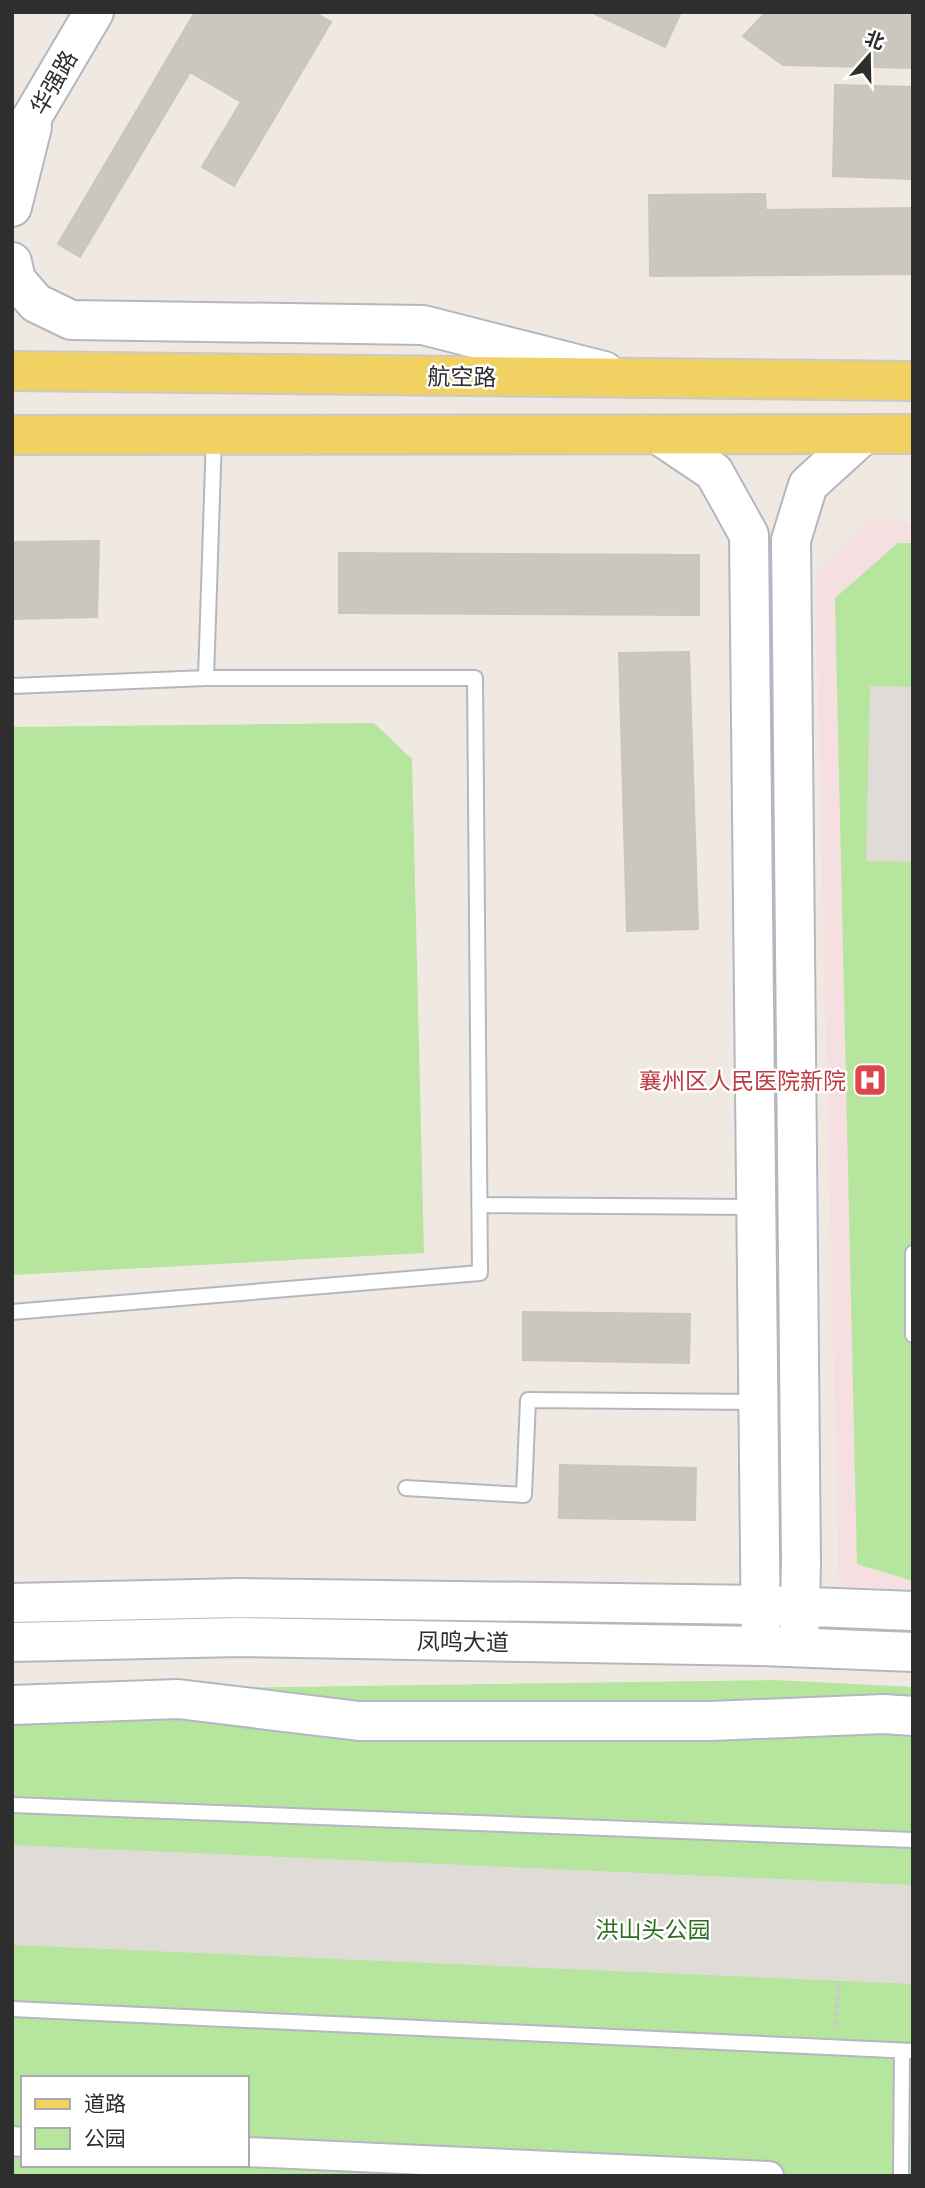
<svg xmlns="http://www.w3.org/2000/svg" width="925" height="2188" font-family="'Open Sans','Noto Sans SC',sans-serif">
<rect width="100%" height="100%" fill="#efe9e1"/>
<path fill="#f5dfe0" d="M 867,520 L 913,522 L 913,1589 L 839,1586 L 815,574 Z"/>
<path fill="#b6e59e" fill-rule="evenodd" d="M 898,543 L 913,543 L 913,1581 L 857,1564 L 835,598 Z
M 374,723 L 412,759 L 424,1253 L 12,1275 L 12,727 Z
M 773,1680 L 913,1687 L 913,2176 L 12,2176 L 12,1691 ZM 23,2078 L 247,2078 L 247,2165 L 23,2165 Z"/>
<path fill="#dfdcd8" d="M 870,686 L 913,687 L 913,862 L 866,861 Z
M 12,1845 L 913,1885 L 913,1984 L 12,1945 Z"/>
<path fill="#cbc7bf" stroke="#cbc5ba" stroke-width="2" d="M 195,12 L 314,12 L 331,22 L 234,186 L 202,167 L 241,102 L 190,72 L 80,257 L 58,244 Z
M 591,12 L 681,12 L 665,47 Z
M 766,12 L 913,14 L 913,68 L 783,65 L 743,36 Z
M 835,85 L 913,87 L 913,179 L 833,176 Z
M 765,194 L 766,210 L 913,208 L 913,274 L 650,276 L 649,195 Z
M 99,541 L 97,617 L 12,619 L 12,542 Z
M 339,553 L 699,555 L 699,615 L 339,613 Z
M 689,652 L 698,929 L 627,931 L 619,653 Z
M 523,1312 L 690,1314 L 689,1363 L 523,1360 Z
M 560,1465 L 696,1468 L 695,1520 L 559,1518 Z"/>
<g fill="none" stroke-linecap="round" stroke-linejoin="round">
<defs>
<path id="lane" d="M 206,678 L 214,436
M 12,686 L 206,678 L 475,678 L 480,1273 L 12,1312
M 479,1205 L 754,1207
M 913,1253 L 913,1335
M 406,1488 L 524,1495 L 528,1400 L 758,1402
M 12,1805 L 913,1840
M 12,2009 L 913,2051
M 901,2176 L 902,2051"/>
<path id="street" d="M 12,2141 L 23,2142
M 247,2152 L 769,2176"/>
<path id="secondary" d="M 12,151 L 94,12
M 12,207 L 32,127
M 12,262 L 16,280 L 36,303 L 71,320 L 423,325 L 604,371
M 659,435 L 714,472 L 749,535 L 761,1646
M 12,1603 L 240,1598 L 761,1605 L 913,1611
M 12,1642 L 239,1637 L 761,1646 L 913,1652
M 799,1647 L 801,1562 L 791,540 L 808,485 L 864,434
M 12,1705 L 178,1699 L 359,1721 L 711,1721 L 884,1714 L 913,1716"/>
<path id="primary" d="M 12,371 L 913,381
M 12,435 L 913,434"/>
</defs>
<use href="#lane" stroke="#b4b7c1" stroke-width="18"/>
<use href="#street" stroke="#b4b7c1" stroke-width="32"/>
<use href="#secondary" stroke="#b4b7c1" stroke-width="42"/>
<use href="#primary" stroke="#c9c9c9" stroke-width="42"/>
<path stroke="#c9c9c9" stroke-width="4.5" stroke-dasharray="5 3.5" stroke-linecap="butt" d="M 836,2025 L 839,1981"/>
<use href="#lane" stroke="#fff" stroke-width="14"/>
<use href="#street" stroke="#fff" stroke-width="28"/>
<use href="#secondary" stroke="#fff" stroke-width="38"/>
<use href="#primary" stroke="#f2d163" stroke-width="38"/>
</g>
<defs>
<symbol id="hospital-square" viewBox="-11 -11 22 22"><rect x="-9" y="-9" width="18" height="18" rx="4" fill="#e0444e" stroke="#fff"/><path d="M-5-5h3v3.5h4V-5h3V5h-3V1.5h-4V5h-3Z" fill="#fff"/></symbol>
</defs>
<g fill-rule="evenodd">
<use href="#hospital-square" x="851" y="1061" width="38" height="38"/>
</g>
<g text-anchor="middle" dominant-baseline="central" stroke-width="5" stroke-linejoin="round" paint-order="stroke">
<g font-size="23" fill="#2e2e2e" stroke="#fff">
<text transform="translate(53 82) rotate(-60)">华强路</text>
<text transform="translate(462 376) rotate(1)">航空路</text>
<text transform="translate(463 1641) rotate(1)">凤鸣大道</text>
</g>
<g font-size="23" fill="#be3a42" stroke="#fff" text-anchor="end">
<text x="846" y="1080">襄州区人民医院新院</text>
</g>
<g font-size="23" fill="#2c6e1b" stroke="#fff">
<text x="653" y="1929">洪山头公园</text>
</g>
</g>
<rect width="925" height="2188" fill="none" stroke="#2e2e2e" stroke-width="28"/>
<rect x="21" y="2076" width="228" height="91" fill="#ffffff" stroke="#ababab" stroke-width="2"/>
<rect x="35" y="2099" width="35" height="10" fill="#f2d163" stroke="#ababab" stroke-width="2"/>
<text x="84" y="2111" font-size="21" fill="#2e2e2e">道路</text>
<rect x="35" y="2128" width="35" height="21" fill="#b6e59e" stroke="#ababab" stroke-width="2"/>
<text x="84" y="2146" font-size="21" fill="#2e2e2e">公园</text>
<g transform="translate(869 56) rotate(20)" stroke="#ffffff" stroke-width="5" paint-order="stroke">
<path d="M0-5L12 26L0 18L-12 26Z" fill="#2e2e2e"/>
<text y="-10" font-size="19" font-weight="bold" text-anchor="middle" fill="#2e2e2e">北</text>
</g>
</svg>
